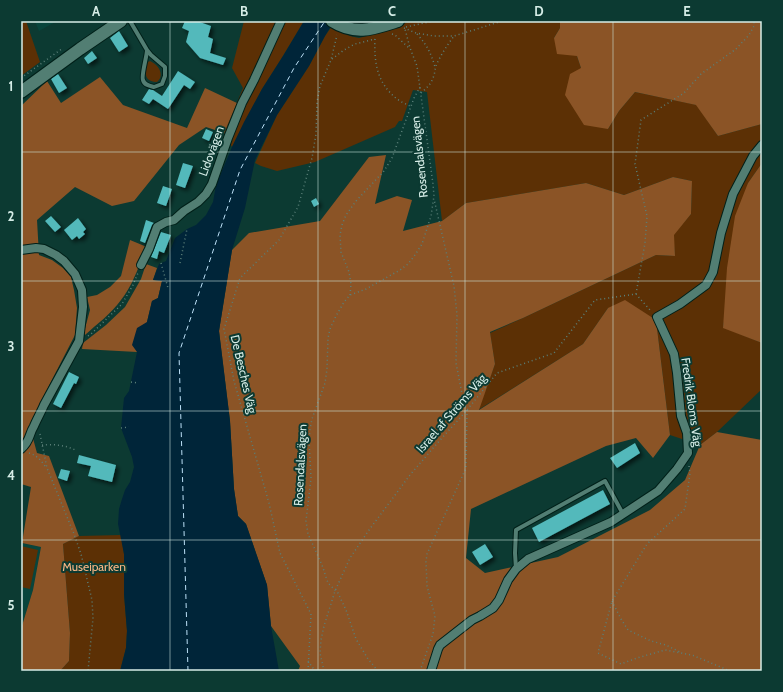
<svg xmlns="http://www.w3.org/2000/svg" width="783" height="692" font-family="Cabin,sans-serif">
<defs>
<filter id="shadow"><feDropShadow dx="3" dy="3" stdDeviation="2" flood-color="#0009"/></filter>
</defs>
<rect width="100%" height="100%" fill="#0c3a32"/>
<path fill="#08453c" d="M 35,21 L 57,21 L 39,31 Z
M 21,543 L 41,547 L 33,590 L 21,629 Z"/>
<path fill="#5c3005" d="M 21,21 L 26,21 L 40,62 L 21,76 Z
M 244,21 L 304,21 L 283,56 L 262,89 L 232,147 L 224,133 L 243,88 L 232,68 Z
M 411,21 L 560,21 L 560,28 L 554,38 L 577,56 L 581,68 L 608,129 L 619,111 L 635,92 L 697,105 L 718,136 L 762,124 L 762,163 L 748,183 L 723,327 L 762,343 L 762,389 L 717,432 L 700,445 L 670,435 L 656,320 L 608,308 L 583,344 L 478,410 L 495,364 L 490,333 L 523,318 L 656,255 L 675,256 L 673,235 L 691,214 L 692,181 L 673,177 L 624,195 L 586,183 L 466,203 L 442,221 L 427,92 L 413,90 L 402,121 L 399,121 L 395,127 L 315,162 L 277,171 L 261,166 L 255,163 L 277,115 L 309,66 L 325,36 L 332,26 L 350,36 L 359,38 L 381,32 Z
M 150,61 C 159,65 165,75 157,82 C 144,81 145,74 146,63 Z
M 121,535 L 124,554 L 124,594 L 127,631 L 126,648 L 120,671 L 60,671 L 69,661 L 70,633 L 63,544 L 79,536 Z
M 21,546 L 38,550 L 30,589 L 21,587 Z"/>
<path fill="#8b5426" d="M 560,21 L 762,21 L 762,124 L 718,136 L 696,105 L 635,92 L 619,111 L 608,129 L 584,125 L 565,95 L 570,74 L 581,68 L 577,56 L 557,54 L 554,38 L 560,28 Z
M 100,77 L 123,105 L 187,128 L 205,88 L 237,103 L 224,133 L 206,127 L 179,145 L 134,201 L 112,206 L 75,187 L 37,220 L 39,255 L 52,260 L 63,268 L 71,277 L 74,290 L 77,308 L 75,335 L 40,403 L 32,423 L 31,431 L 37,453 L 49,456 L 79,536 L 63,544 L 70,633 L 69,661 L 60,671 L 21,671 L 21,629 L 33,590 L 41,547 L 22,543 L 31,487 L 21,484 L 21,106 L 47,81 L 61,103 Z
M 386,155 L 375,204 L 397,196 L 412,200 L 403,231 L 442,221 L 466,203 L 586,183 L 624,195 L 673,177 L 692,181 L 691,214 L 674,235 L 675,256 L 656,255 L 523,318 L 490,332 L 495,364 L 479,410 L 583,344 L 608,308 L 625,300 L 656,320 L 670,435 L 653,458 L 636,438 L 606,446 L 471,509 L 466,558 L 485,573 L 558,557 L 650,510 L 685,480 L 700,445 L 717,432 L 762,440 L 762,671 L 298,671 L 300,666 L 271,626 L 267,585 L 246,524 L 238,516 L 234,489 L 230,421 L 219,331 L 232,250 L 249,233 L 320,221 L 369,157 Z
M 762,163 L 762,343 L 723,328 L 727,268 L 735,216 L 748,183 Z
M 130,240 L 147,247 C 139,265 133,285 121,300 C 111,314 97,324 85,335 L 84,332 L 90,310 L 87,297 L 97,295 L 110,287 L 121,276 Z
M 146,264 L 157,268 L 153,280 L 162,281 L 158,298 L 152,301 L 147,322 L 137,352 L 82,349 L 83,343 L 106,325 L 125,307 L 141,279 Z"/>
<path fill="#002539" d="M 304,21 L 334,21 L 325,36 L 309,66 L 277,115 L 255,160 L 245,208 L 232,250 L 219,331 L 230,421 L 234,489 L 238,516 L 246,524 L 267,585 L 271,626 L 279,671 L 120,671 L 126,648 L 127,631 L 124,594 L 124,554 L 118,524 L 119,509 L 122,499 L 125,490 L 130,482 L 134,467 L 132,457 L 121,428 L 124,398 L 129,391 L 137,352 L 132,345 L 137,328 L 147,322 L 152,301 L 158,298 L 162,281 L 153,280 L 159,264 L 166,261 L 175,238 L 187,229 L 196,225 L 206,215 L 213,202 L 216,185 L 232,147 L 244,122 L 262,89 L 283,56 Z"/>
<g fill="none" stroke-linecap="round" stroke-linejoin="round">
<path stroke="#bce0f7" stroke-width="1" stroke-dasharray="5 4" stroke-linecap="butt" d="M 188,671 L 179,353 L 240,170 L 294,68 L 325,21"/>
</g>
<path fill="#52b9bb" filter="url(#shadow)" d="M 185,21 L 197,21 L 211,26 L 208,37 L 213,39 L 210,53 L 226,58 L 223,65 L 200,58 L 186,42 L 189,31 L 182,28 Z
M 119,31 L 128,46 L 119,52 L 110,38 Z
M 92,51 L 97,58 L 88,64 L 84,58 Z
M 178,71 L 195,82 L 190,89 L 184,85 L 168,109 L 153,99 L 149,104 L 142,100 L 149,89 L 153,90 L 162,96 Z
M 58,74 L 67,88 L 59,93 L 51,79 Z
M 206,129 L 213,132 L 209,141 L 202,138 Z
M 183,163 L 193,166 L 185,188 L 176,185 Z
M 163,186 L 172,189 L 166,206 L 157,203 Z
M 316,198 L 319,204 L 314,207 L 311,201 Z
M 51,216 L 61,227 L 55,232 L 45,221 Z
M 78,218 L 86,229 L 83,232 L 85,234 L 79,239 L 77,236 L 72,240 L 64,230 Z
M 146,220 L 154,223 L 152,225 L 145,243 L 140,241 Z
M 161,232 L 171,235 L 164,253 L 159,251 L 157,259 L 151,257 Z
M 69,372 L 79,377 L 76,384 L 74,383 L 61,408 L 53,404 Z
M 635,443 L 640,453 L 617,468 L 610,458 Z
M 79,455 L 116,465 L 112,482 L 88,476 L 91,466 L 77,463 Z
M 61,469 L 70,471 L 67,481 L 58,478 Z
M 603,490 L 610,504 L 539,542 L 532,528 Z
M 485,544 L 493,557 L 480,565 L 472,552 Z"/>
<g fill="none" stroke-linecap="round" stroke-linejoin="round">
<defs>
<path id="lane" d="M 130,21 L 147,50 L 151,55 L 165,67 L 165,76 L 162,84 L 154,87 C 150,86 144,85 143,80 C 141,76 147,56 147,50
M 516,569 L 515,553 L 516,530 L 605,481 L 623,514"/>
<path id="street" d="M 21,250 L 36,248 L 44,249 L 56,255 L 64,261 L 75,274 L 82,290 L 83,307 L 79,341 L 44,405 C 41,412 37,419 34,426 C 28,436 31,440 21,449
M 141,265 L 149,249 L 157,227 L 166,222 L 174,220 L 184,211 L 198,202 L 206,194 L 212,184 L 228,138 L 242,103 L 254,80 L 281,21
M 431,671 L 438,649 L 440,645 L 472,620 L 480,616 L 493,608 L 499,600 L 508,580 L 516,569 L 528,559 L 611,522 L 658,491 L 677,469 L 688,453 L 687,433 L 681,416 L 677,373 L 674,354 L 657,317 L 680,304 L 706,285 L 713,272 L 721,233 L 733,194 L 753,156 L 762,145"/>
<path id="secondary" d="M 332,21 C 356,36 373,29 398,21
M 21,92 L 80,49 L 121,21"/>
</defs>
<use href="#lane" stroke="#002019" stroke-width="6"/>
<use href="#street" stroke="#002019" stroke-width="10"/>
<use href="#secondary" stroke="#002019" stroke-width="14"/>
<path stroke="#5a7f78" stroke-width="1.5" stroke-dasharray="1 3" stroke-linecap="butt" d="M 406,27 L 433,21
M 404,28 L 416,33 L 434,36 L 454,36 L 477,29 L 502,21
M 392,34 L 395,35 L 409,48
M 417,34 C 427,45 431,53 435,67
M 375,39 C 374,63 377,83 397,99 C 401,102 406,104 410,106
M 332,59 L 344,50 L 355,44 L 375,39
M 21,78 L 63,48
M 421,93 C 427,88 432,83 434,75 C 435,72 435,69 436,66 C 440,56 448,44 454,36
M 161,263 L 168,288
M 180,263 L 187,229
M 636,294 L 645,243 L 647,216 L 635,164 L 641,120 L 684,93 L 701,74 L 736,49 L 749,35 L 754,26 L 754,21
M 350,295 L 351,284 L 349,272 L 341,252 L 340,235 L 342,225 L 346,215 L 356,201 L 384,171 L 392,158 L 414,98 L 420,87
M 88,336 L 91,334 L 122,304 L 133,285 L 138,273
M 131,382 L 138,383
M 121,428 L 129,427
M 40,434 L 47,468 L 74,534 L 81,554 L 92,600 L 93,618 L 88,671
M 42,445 C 53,444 67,445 77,451
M 29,453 C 36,455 41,460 45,466
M 689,466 L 690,473 L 685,509 L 647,544 L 612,601 L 598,653 L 621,664 L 637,658 L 665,650 L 692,655 L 730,671
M 612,601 L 621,619 L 628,630 L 651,641 L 666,645 L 682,653
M 308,661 L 315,671
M 308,671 L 311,614 L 280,553 L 269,503 L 234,381 L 224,329 L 240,278 L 279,240 L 298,207 L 312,158 L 316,134 L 317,102 L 320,86 L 331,60 L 337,35
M 324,671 L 320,653 L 321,640 L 324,626 L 335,591 L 350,558 L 369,530 L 410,475 L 434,447 L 467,410 L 497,373 L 554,353 L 595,300 L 636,294 L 651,311
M 378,671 L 368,659 L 356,639 L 346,610 L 338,593 L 328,583 L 322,565 L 308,534 L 306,521 L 311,478 L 309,440 L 310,429 L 312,419 L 325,383 L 327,369 L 328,338 L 330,329 L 336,316 L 344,302 L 350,295 L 366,289 L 400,270 L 408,264 L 415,255 L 422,244 L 431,216 L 434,196 L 433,184 L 417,66 L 410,48 L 405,29
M 420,671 L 433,634 L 435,616 L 427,586 L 426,562 L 427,554 L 466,468 L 467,410 L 464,404 L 456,363 L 457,315 L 454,286 L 434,199"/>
<use href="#lane" stroke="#527e73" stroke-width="4"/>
<use href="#street" stroke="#527e73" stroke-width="8"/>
<use href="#secondary" stroke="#527e73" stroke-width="12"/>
</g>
<path fill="none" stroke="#d6ede7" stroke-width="1" stroke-opacity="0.55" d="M 170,21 L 170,671M 318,21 L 318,671M 465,21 L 465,671M 613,21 L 613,671M 21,152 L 762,152M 21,281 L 762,281M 21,411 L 762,411M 21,540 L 762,540"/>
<g text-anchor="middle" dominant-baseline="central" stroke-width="4" stroke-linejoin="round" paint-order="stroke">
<g font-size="12" fill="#d6ede7" stroke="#0c3a32">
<text transform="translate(211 151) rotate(-70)">Lidovägen</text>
<text transform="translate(419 157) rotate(-96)">Rosendalsvägen</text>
<text transform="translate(244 374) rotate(77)">De Besches Väg</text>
<text transform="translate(692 402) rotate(82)">Fredrik Bloms Väg</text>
<text transform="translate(451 413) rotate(-49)">Israel af Ströms Väg</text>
<text transform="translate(300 465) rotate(-87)">Rosendalsvägen</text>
</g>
<g font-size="12" fill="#f8b685" stroke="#0c3a32">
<text x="94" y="566">Museiparken</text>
</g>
</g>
<rect width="783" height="692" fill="none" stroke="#0c3a32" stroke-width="44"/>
<rect x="22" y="22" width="739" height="648" fill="none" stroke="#d6ede7" stroke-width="1.5"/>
<g font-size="13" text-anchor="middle" font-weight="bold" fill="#d6ede7">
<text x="96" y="16">A</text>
<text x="244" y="16">B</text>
<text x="392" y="16">C</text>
<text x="539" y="16">D</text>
<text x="687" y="16">E</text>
<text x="11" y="91">1</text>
<text x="11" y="221">2</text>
<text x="11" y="351">3</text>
<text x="11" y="480">4</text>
<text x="11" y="610">5</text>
</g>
</svg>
